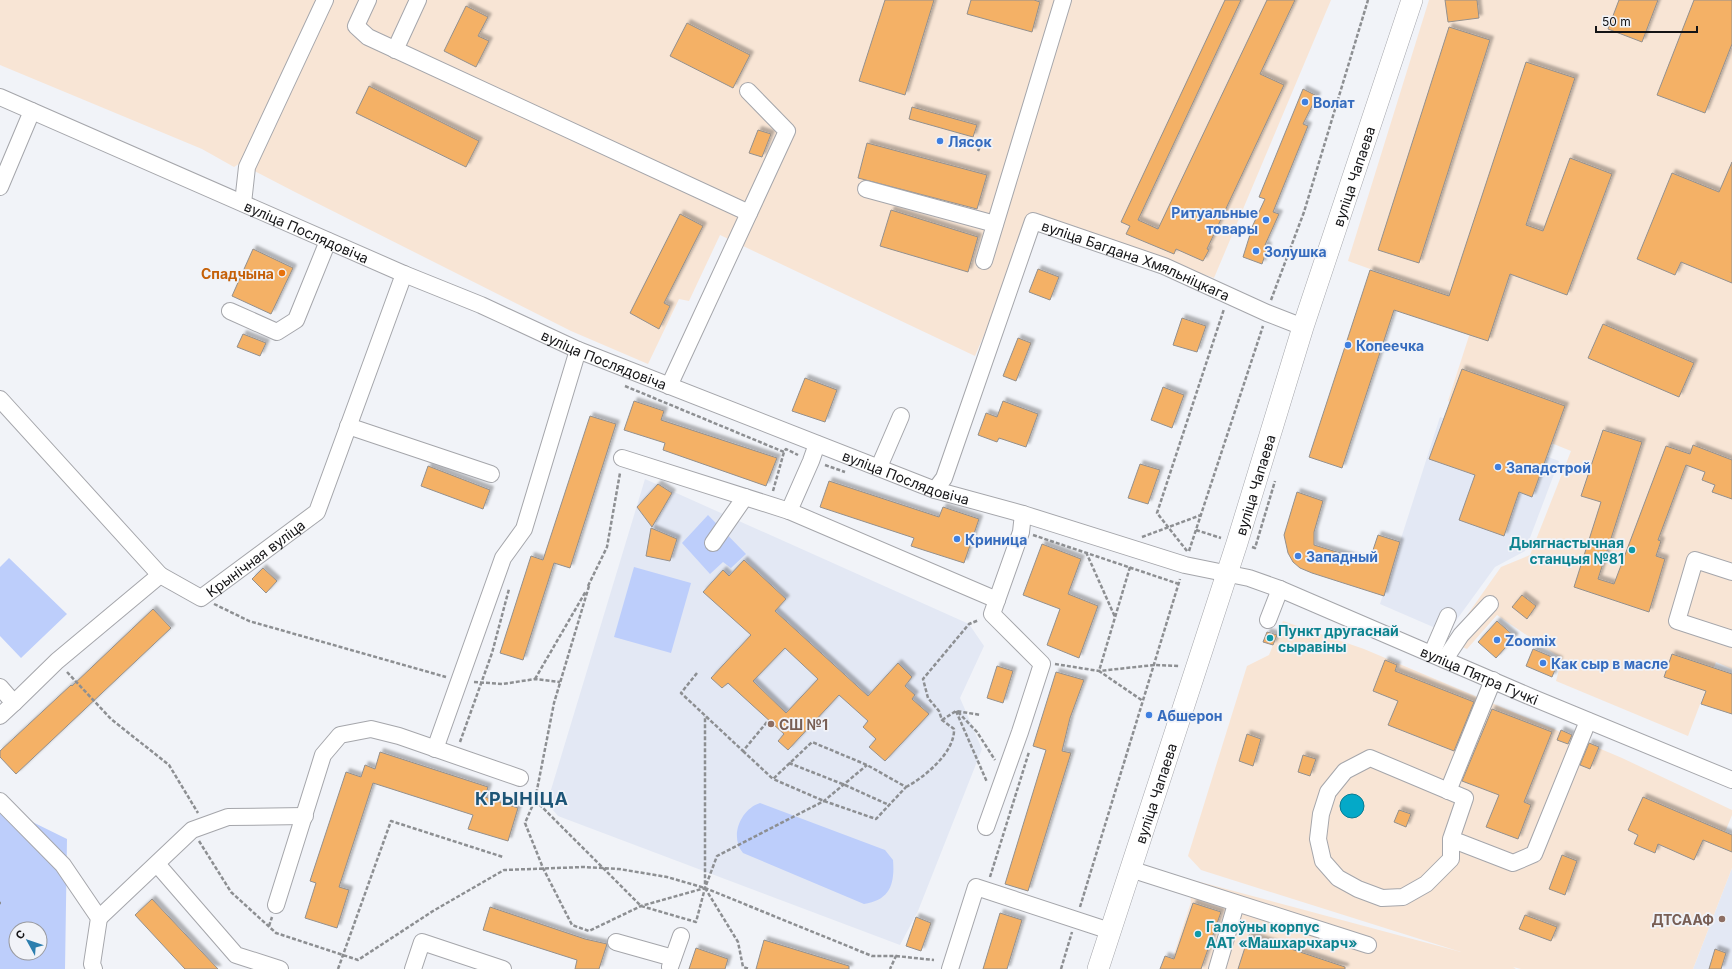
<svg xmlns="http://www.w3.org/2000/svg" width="1732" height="969" font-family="Inter,sans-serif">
<defs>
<filter id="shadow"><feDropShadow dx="3.5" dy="-3.5" stdDeviation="1" flood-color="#0004"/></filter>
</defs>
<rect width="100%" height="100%" fill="#f1f3f8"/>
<path fill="#e3e8f4" d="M 1440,417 L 1559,461 L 1525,551 L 1495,567 L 1447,633 L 1380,604 Z
M 645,479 L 969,624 L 984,646 L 960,698 L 982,749 L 918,911 L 900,945 L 558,816 L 547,803 Z
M 1732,868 L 1732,969 L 1693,969 Z"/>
<path fill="#f8e5d5" d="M 0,0 L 1331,0 L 1214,278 L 1035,216 L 975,356 L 720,235 L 689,301 L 679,299 L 648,364 L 571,331 L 293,191 L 247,167 L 242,162 L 234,167 L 202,149 L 0,65 Z
M 1429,0 L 1732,0 L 1732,669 L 1716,662 L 1688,736 L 1556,681 L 1562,659 L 1497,615 L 1467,649 L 1449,641 L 1501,567 L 1530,555 L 1571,451 L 1448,401 L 1478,308 L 1348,261 Z
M 1283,621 L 1364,649 L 1622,758 L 1732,810 L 1732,815 L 1719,847 L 1732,852 L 1732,868 L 1693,969 L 1521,969 L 1513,967 L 1516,969 L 1169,969 L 1191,902 L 1189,879 L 1461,952 L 1201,870 L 1188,856 L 1247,666 L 1269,655 Z"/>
<path fill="#bdcefb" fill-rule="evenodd" d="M 708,515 L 746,554 L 731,568 L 723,562 L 710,574 L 682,543 Z
M 9,558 L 67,614 L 21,658 L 0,636 L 0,567 Z
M 634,567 L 691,583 L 671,653 L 614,637 Z
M 760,803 L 885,850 L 893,860 C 895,884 890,900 864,904 L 743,853 C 729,836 741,809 760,803 Z
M 0,806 L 67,839 L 65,969 L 0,969 ZM 16,929 L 40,929 L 40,953 L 16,953 Z"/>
<path fill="#04a9c8" stroke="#097c93" d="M1340 806a12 12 0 1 1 24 0a12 12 0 1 1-24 0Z"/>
<path fill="#f4b166" stroke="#94908d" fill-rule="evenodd" filter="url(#shadow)" d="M 885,0 L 934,0 L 905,95 L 859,81 Z
M 971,0 L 1034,0 L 1040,2 L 1032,32 L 967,14 Z
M 1225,0 L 1241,0 L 1138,220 L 1158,229 L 1267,0 L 1295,0 L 1260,74 L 1284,85 L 1207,249 L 1209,250 L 1203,261 L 1176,249 L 1174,254 L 1126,234 L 1130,226 L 1121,222 Z
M 1445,0 L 1477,0 L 1479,18 L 1448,22 Z
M 1619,0 L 1658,0 L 1642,42 L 1608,29 Z
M 1694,0 L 1732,0 L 1732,44 L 1705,113 L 1657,95 Z
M 466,6 L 488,17 L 478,36 L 489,41 L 476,67 L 444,51 Z
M 687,23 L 750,55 L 733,88 L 670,56 Z
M 1449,27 L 1490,40 L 1419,263 L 1378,250 Z
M 1526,62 L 1575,78 L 1526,225 L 1543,231 L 1570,158 L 1612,174 L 1567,295 L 1510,274 L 1488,341 L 1394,310 L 1342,468 L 1309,457 L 1370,270 L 1449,296 Z
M 369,86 L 479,141 L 466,167 L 356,113 Z
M 1303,89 L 1317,96 L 1303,124 L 1308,126 L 1273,212 L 1279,214 L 1265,245 L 1268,246 L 1262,264 L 1243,257 L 1253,225 L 1265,199 L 1259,197 Z
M 912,107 L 977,125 L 973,137 L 909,119 Z
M 758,130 L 771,134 L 762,157 L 749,153 Z
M 867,143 L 987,175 L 977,209 L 858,178 Z
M 1732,162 L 1732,283 L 1681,262 L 1675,275 L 1637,259 L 1672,173 L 1719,192 Z
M 891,210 L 978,237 L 968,272 L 880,246 Z
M 680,214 L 703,226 L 664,303 L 670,306 L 659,329 L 630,313 Z
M 253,249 L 293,268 L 271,314 L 232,296 Z
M 1038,269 L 1059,277 L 1050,300 L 1029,292 Z
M 1182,318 L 1206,326 L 1197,352 L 1173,345 Z
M 1603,324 L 1694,363 L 1679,397 L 1588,358 Z
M 243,334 L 266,343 L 260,356 L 237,347 Z
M 1018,338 L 1031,343 L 1016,381 L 1003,376 Z
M 1462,369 L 1565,406 L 1532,497 L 1519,492 L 1504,536 L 1459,520 L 1475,475 L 1429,459 Z
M 805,378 L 837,390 L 825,422 L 792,411 Z
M 1163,387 L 1184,395 L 1172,428 L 1151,420 Z
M 634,401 L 664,411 L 661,420 L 777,458 L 766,486 L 663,450 L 665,443 L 624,430 Z
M 1003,401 L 1038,414 L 1026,447 L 999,438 L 997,442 L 978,435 L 986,413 L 997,417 Z
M 590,416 L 616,424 L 570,568 L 554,563 L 523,660 L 500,653 L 531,556 L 543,560 Z
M 1603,430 L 1642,442 L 1598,579 L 1614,584 L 1666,446 L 1690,454 L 1693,445 L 1732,460 L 1732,499 L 1712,492 L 1715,485 L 1702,480 L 1705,472 L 1686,465 L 1658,540 L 1661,541 L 1656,556 L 1665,559 L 1649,612 L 1574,587 L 1601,502 L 1581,496 Z
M 1140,464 L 1160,470 L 1148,504 L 1128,498 Z
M 428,466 L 490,490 L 483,509 L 421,486 Z
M 829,481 L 939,517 L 943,507 L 979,519 L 964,563 L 911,546 L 914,538 L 820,507 Z
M 658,484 L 672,493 L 652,527 L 637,507 Z
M 1297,492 L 1323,501 L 1314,532 L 1314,545 L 1369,562 L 1378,535 L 1400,542 L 1384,596 L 1312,573 L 1300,568 L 1293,562 L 1288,553 L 1284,535 Z
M 651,528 L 677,539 L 670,561 L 646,556 Z
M 1042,544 L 1081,559 L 1068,594 L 1098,606 L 1079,658 L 1047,645 L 1060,609 L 1023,595 Z
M 744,560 L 786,599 L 775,611 L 868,696 L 898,663 L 912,677 L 905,686 L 915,695 L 912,699 L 929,714 L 885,761 L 869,747 L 876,739 L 863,727 L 868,721 L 839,695 L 788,750 L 778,741 L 784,734 L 728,683 L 722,688 L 711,678 L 751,635 L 703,592 L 723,570 L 729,576 ZM 785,648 L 818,679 L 786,713 L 753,681 Z
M 263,568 L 277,581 L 266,593 L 252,579 Z
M 1522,595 L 1536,606 L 1527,619 L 1512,607 Z
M 153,609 L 171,628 L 16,774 L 0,757 L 0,751 L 71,685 L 72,686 Z
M 1497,621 L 1515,637 L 1496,658 L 1478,642 Z
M 1267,632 L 1277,635 L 1273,645 L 1263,642 Z
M 1533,649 L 1559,660 L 1552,677 L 1526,666 Z
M 1672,654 L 1732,674 L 1732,714 L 1701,704 L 1706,691 L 1664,677 Z
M 1385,660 L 1397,665 L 1395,671 L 1474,702 L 1454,751 L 1388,725 L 1398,701 L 1373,691 Z
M 997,666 L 1013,671 L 1003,703 L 987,698 Z
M 1056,672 L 1084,680 L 1070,718 L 1062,751 L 1071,753 L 1028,891 L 1005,884 L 1046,750 L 1033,746 Z
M 1492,709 L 1552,732 L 1524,802 L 1531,805 L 1518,839 L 1486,827 L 1499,795 L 1462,781 Z
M 1561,730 L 1572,735 L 1568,744 L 1557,740 Z
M 1247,734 L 1261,739 L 1253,766 L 1239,761 Z
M 1589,743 L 1599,747 L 1590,769 L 1580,765 Z
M 380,752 L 488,787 L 485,797 L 518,808 L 508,841 L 468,829 L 473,815 L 373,783 L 339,887 L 349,890 L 337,928 L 305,918 L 316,883 L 310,881 L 346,772 L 361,777 L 365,765 L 375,769 Z
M 1303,755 L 1316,759 L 1310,776 L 1298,772 Z
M 1643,797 L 1732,835 L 1732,852 L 1703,840 L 1694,860 L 1658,844 L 1655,853 L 1634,844 L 1638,835 L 1628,830 Z
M 1399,810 L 1411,814 L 1406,827 L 1394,822 Z
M 1562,855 L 1577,861 L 1565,895 L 1549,889 Z
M 152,899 L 218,969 L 185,969 L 135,915 Z
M 1193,903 L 1221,912 L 1201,969 L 1160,969 L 1165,956 L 1174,959 Z
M 490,907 L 585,939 L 607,944 L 599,969 L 575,969 L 577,960 L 483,930 Z
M 1000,913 L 1022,920 L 1007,969 L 983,969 Z
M 1525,915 L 1557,927 L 1551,941 L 1519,929 Z
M 916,917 L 931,923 L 921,951 L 906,946 Z
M 1249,935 L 1345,967 L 1345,969 L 1238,969 Z
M 764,940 L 849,966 L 849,969 L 756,969 Z
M 696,948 L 728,959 L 725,969 L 689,969 Z
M 1715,949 L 1726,953 L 1721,969 L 1709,969 Z"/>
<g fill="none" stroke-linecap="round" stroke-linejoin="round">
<defs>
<g id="minor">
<path d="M 368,0 L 356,26 L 368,37 L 749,213"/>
<path d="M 395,50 L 418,0"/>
<path id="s1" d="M 0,97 L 404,274 L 481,305 L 578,350 L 935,490 L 1023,514 L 1185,565 L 1249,578 L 1280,589 L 1531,697 L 1732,780"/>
<path d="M 0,187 L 32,111"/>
<path d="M 866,189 L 995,224"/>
<path d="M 243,203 L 247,167 L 325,0"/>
<path d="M 984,261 L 1063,0"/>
<path d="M 230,311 L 277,332 L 296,320 L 328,241"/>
<path d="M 669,386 L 787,131 L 748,91"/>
<path d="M 0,399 L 160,575"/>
<path d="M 348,426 L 491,474"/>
<path d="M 622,458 L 789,511 L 811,461 L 817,444"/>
<path d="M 879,467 L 901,416"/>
<path id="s2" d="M 935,490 L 944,478 L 1033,221 L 1164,266 L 1267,313 L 1303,327"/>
<path d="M 789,511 L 997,600"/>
<path d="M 713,543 L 745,497"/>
<path d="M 1732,572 L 1695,560 L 1677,621 L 1732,639"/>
<path d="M 1268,620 L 1280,589"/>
<path d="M 1432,653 L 1448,616"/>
<path d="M 1445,659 L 1461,635 L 1490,604"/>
<path id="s3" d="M 0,687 L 14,703 L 57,661 L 160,575 L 201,598 L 317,512 L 404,274"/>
<path d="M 0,716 L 14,703"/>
<path d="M 435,749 L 503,558 L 524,529 L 578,350"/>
<path d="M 1448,791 L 1493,680"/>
<path d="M 0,801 L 63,865 L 99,918 L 92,964 L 94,969"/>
<path d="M 986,827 L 1020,732 L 1042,664 L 992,614 L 1021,532 L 1023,514"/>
<path d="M 1451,839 L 1451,859 L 1426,884 L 1403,897 L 1382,898 L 1358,889 L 1338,878 L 1323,861 L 1318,839 L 1321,814 L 1328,792 L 1345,771 L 1370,758 L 1465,798 L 1451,839 L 1513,863 L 1534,854 L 1588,721"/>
<path d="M 157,864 L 236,955 L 280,969"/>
<path d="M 1130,869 L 1368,945"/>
<path d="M 276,905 L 323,755 L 340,735 L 371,729 L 399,736 L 520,778"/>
<path d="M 99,918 L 192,830 L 228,817 L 305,816"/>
<path d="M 616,942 L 673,958"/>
<path d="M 670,967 L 681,936"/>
<path d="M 413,969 L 422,942 L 503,969"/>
<path d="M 950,969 L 976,887 L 1110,931"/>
<path d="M 1217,969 L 1236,904"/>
</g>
<g id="major">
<path id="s4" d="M 1098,969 L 1237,543 L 1303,327 L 1412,0"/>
</g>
</defs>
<use href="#minor" stroke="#a5a6ab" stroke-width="18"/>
<use href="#major" stroke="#a5a6ab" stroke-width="22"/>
<path stroke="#8d8f92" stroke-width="2.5" stroke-dasharray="4 2" stroke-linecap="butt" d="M 978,151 L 983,140 L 987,141
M 1271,300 L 1304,212 L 1368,0
M 625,386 L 784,452 L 786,449 L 798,455
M 825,465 L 845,472
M 773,491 L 784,452
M 1196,530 L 1221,538
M 1033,535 L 1179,584
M 1142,537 L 1201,515
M 1252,547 L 1255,548 L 1275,481
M 1187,551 L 1157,513 L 1224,309
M 1189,551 L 1263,326
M 1086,552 L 1115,617
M 1130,567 L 1099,671 L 1143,701
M 588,586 L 607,547 L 620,473
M 589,586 L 554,703 L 535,800 L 525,823 L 543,868 L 572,925 L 589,931 L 641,906 L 705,888 L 717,856 L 824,801 L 867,765
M 214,604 L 249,621 L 446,677
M 1055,664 L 1099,671 L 1154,665 L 1179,666
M 67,672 L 111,719 L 169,765 L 198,813
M 697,673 L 681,693 L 743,751 L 767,722
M 535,679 L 586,591
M 474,682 L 503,684 L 535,679 L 560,682
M 956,711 L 987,782
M 958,712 L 977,732 L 995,760
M 942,720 L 956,711 L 981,715
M 460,742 L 492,653 L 509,589
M 743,751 L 773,779 L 812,742 L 867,765 L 906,787 L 876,819 L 824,801 L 773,779
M 789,763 L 845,785 L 889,805
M 906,787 C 925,777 955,752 954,729 L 942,720 L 939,711 L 928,698 L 923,679 L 969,624 L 979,620
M 535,800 L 641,906 L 696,922 L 705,888 L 705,716
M 199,841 L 231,892 L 276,933 L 358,960 L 433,911 L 504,870 L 584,867 L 619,869 L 667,877 L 705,888 L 872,956 L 896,956 L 890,969
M 990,877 L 1029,752
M 705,888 L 738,942 L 743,967 L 750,969
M 0,903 L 1,903
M 1080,907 L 1180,579
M 269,926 L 272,917
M 896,956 L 934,960
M 338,969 L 391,821 L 503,857
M 1061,969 L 1072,932"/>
<use href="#minor" stroke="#fff" stroke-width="16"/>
<use href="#major" stroke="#fff" stroke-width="21"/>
</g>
<g fill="#3f7fe0" stroke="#f1f3f8" stroke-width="1.5">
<circle cx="1305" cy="102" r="4"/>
<circle cx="940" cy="141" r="4"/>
<circle cx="1266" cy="220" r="4"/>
<circle cx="1256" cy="251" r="4"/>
<circle cx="1348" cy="345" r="4"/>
<circle cx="1498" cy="467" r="4"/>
<circle cx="957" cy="539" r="4"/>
<circle cx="1298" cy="556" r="4"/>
<circle cx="1497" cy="640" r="4"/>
<circle cx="1543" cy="663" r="4"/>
<circle cx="1149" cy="715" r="4"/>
</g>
<circle fill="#e8710a" stroke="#f1f3f8" stroke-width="1.5" cx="282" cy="273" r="4"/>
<g fill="#0f9aa8" stroke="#f1f3f8" stroke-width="1.5">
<circle cx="1632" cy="550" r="4"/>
<circle cx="1270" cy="638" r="4"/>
<circle cx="1198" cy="934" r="4"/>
</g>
<g fill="#8d6e63" stroke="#f1f3f8" stroke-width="1.5">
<circle cx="771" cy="724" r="4"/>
<circle cx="1722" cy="919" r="4"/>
</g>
<g text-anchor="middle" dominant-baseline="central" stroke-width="3.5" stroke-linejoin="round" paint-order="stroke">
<g font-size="14" font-weight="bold" fill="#366cbe" stroke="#f1f3f8" text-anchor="start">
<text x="1313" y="102">Волат</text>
<text x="948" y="141">Лясок</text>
<text x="1258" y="212" text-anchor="end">Ритуальные<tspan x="1258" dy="16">товары</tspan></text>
<text x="1264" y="251">Золушка</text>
<text x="1356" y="345">Копеечка</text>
<text x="1506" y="467">Западстрой</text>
<text x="965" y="539">Криница</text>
<text x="1306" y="556">Западный</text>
<text x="1505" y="640">Zoomix</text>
<text x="1551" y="663">Как сыр в масле</text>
<text x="1157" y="715">Абшерон</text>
</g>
<g font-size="14" fill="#141416" stroke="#f1f3f8">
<text stroke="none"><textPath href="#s4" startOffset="833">вуліца Чапаева</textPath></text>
<text stroke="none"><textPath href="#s1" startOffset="335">вуліца Послядовіча</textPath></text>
<text stroke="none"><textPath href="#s2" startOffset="397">вуліца Багдана Хмяльніцкага</textPath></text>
<text stroke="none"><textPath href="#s1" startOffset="659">вуліца Послядовіча</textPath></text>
<text stroke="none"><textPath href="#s1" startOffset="983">вуліца Послядовіча</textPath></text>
<text stroke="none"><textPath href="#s4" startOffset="509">вуліца Чапаева</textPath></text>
<text stroke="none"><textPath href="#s3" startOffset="330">Крынічная вуліца</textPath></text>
<text stroke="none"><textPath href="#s1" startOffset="1591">вуліца Пятра Гучкі</textPath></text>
<text stroke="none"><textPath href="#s4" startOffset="185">вуліца Чапаева</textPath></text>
</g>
<g font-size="14" font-weight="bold" fill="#c56008" stroke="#f1f3f8" text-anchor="end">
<text x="274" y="273">Спадчына</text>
</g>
<g font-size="14" font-weight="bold" fill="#0d838f" stroke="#f1f3f8" text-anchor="start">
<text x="1624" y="542" text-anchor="end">Дыягнастычная<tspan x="1624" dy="16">станцыя №81</tspan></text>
<text x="1278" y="630">Пункт другаснай<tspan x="1278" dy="16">сыравіны</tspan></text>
<text x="1206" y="926">Галоўны корпус<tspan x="1206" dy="16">ААТ «Машхарчхарч»</tspan></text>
</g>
<g font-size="14" font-weight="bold" fill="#785e54" stroke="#f1f3f8" text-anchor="start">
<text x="779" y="724">СШ №1</text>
<text x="1714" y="919" text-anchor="end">ДТСААФ</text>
</g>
<g font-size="18" font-weight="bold" letter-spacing="1" fill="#1d5577" stroke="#f1f3f8">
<text x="522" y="798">КРЫНІЦА</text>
</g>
</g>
<g transform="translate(28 941) rotate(310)"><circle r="19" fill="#f1f3f8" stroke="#999a9e"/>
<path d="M0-3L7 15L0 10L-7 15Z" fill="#2c7eae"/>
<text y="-6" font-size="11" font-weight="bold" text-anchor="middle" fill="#141416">С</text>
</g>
<path d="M1596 26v6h101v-6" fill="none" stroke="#141416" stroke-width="2"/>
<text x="1602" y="26" font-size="12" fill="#141416" stroke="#f1f3f8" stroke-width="3" paint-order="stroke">50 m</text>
</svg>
